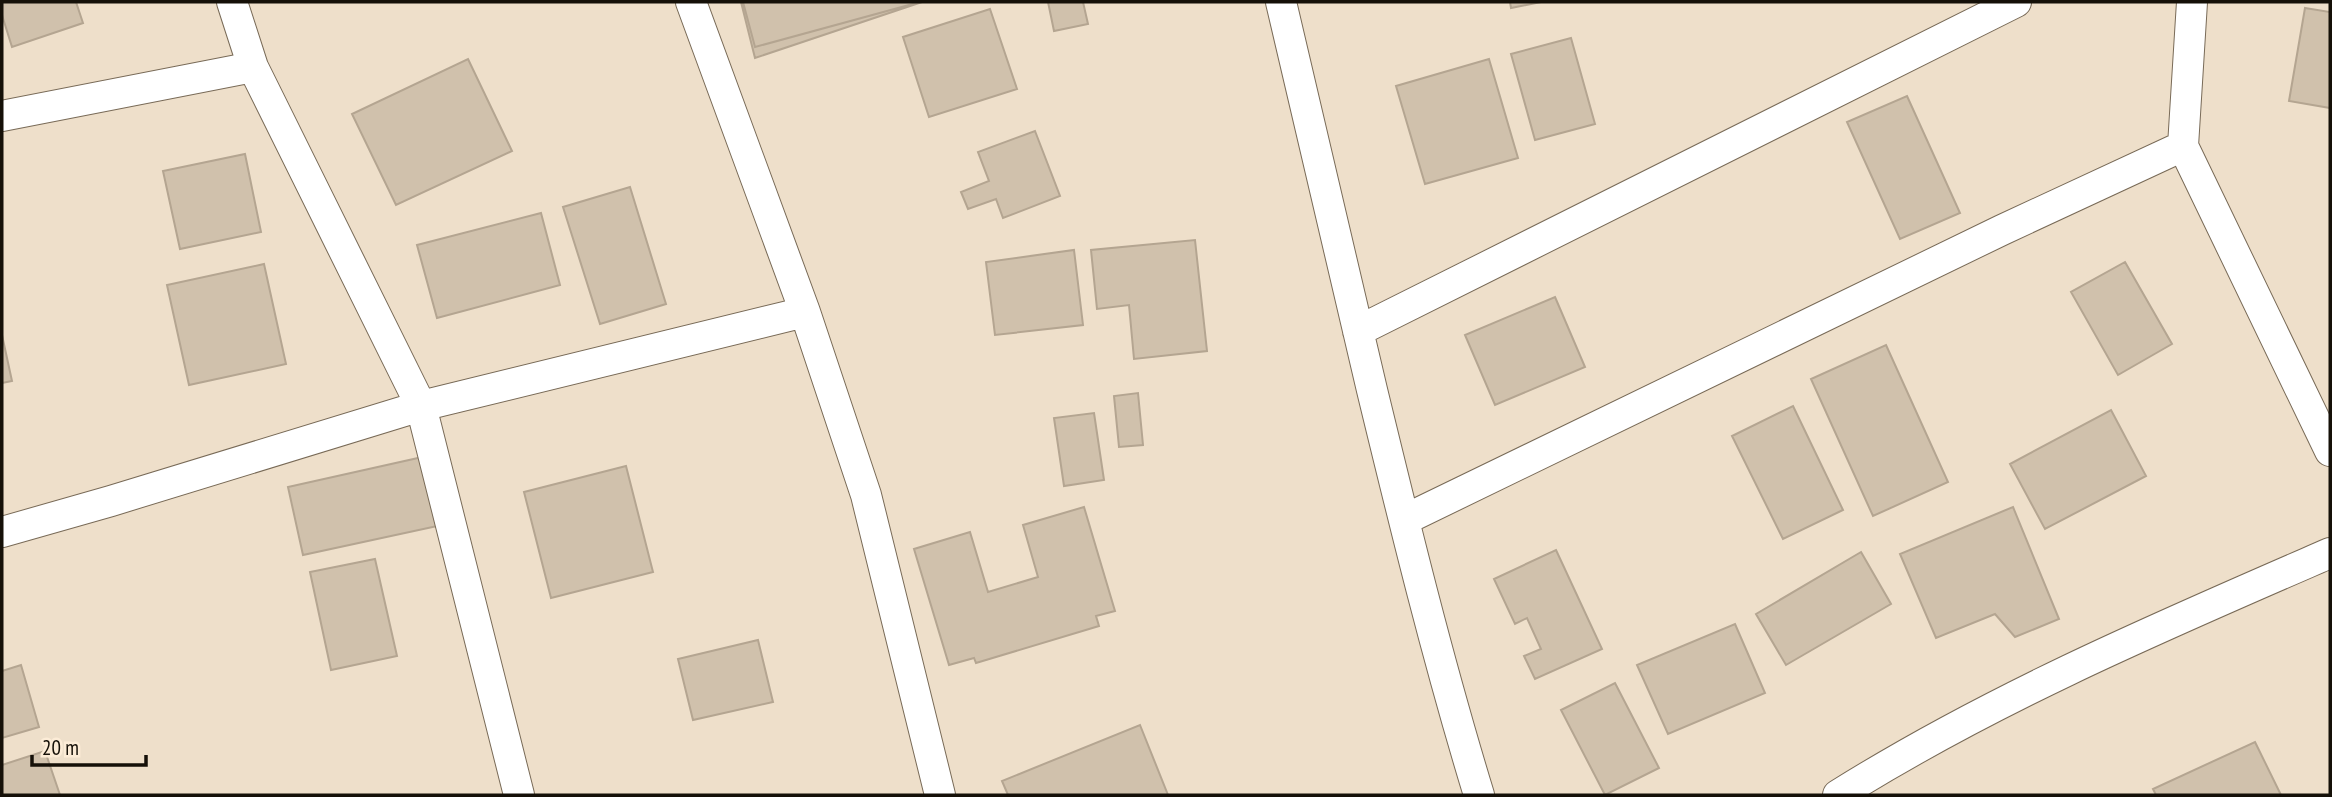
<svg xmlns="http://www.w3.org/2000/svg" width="2332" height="797" font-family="'PT Sans Narrow',sans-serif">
<rect width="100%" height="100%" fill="#eedfca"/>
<path fill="#d0c1ac" stroke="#b4a591" stroke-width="2" d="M 2,2 L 76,2 L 83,23 L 12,47 L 2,15 Z
M 741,2 L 922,2 L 755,58 Z
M 743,2 L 920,2 L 755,47 Z
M 743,2 L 920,2 L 755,47 Z
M 1048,2 L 1083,2 L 1088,24 L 1054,31 Z
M 1510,2 L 1541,2 L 1511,8 Z
M 2305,8 L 2330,12 L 2330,108 L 2289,101 Z
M 990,9 L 1017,89 L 929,117 L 903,37 Z
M 1571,38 L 1595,124 L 1535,140 L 1511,54 Z
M 468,59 L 512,151 L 396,205 L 352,114 Z
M 1489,59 L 1518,158 L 1425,184 L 1396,86 Z
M 1907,96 L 1960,213 L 1900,239 L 1847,122 Z
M 1035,131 L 1060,196 L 1003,218 L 996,199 L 968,209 L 961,192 L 989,181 L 978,152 Z
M 245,154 L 261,232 L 180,249 L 163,171 Z
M 630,187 L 666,304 L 600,324 L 563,207 Z
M 541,213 L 560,285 L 437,318 L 417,245 Z
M 1195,240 L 1207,351 L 1134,359 L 1129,305 L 1097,309 L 1091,250 Z
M 1074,250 L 1083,325 L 995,335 L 986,262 Z
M 2125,262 L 2172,344 L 2118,375 L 2071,292 Z
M 264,264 L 286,364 L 189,385 L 167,285 Z
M 1555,297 L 1585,367 L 1495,405 L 1465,335 Z
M 2,335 L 12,381 L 2,383 Z
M 1886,345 L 1948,482 L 1873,516 L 1811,379 Z
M 1138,393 L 1143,445 L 1119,447 L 1114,396 Z
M 1793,406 L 1843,510 L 1783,539 L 1732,436 Z
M 2111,410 L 2146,476 L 2045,529 L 2010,464 Z
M 1094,413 L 1104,480 L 1064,486 L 1054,418 Z
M 427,456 L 442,525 L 303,555 L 288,487 Z
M 626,466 L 653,572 L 551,598 L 524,492 Z
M 1084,507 L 1115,611 L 1096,616 L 1099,626 L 976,663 L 974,658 L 949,665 L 914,549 L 970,532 L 988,592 L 1038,577 L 1023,525 Z
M 2013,507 L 2059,619 L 2015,637 L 1995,614 L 1936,638 L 1900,554 Z
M 1556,550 L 1602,649 L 1535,679 L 1524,656 L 1541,649 L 1527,618 L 1515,624 L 1494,579 Z
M 1861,552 L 1891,604 L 1786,665 L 1756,614 Z
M 375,559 L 397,656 L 331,670 L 310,572 Z
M 1735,624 L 1765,693 L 1668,734 L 1637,665 Z
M 758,640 L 773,702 L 693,720 L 678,659 Z
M 21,665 L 39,727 L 2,738 L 2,671 Z
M 1615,683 L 1659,768 L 1605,795 L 1561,710 Z
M 1140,725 L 1168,795 L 1008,795 L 1002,781 Z
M 2255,742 L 2281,795 L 2156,795 L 2153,789 Z
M 45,751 L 60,795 L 2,795 L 2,765 Z"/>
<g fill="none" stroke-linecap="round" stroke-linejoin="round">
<defs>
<path id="minor" d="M 232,2 L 253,67 L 421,406 L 519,795
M 691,2 L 805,312 L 866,495 L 940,795
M 1281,2 C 1310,131 1341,260 1372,390 C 1405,526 1438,661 1479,795
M 2192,2 L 2183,146 L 2330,451
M 2,116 L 253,67
M 1358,331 L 2016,2
M 1404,520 L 2002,230 L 2183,146
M 2,532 L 111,501 L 421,406 L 805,312
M 1838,795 C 1993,698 2162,626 2330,553"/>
</defs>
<use href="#minor" stroke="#786a57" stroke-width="32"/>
<use href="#minor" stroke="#fff" stroke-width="30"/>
</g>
<rect width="2332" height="797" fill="none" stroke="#151008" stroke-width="7"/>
<path d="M32 755v10h114v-10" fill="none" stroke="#151008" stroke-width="3.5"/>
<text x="42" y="755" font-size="21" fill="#151008" stroke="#fcecd7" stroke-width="5" paint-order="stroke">20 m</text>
</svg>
